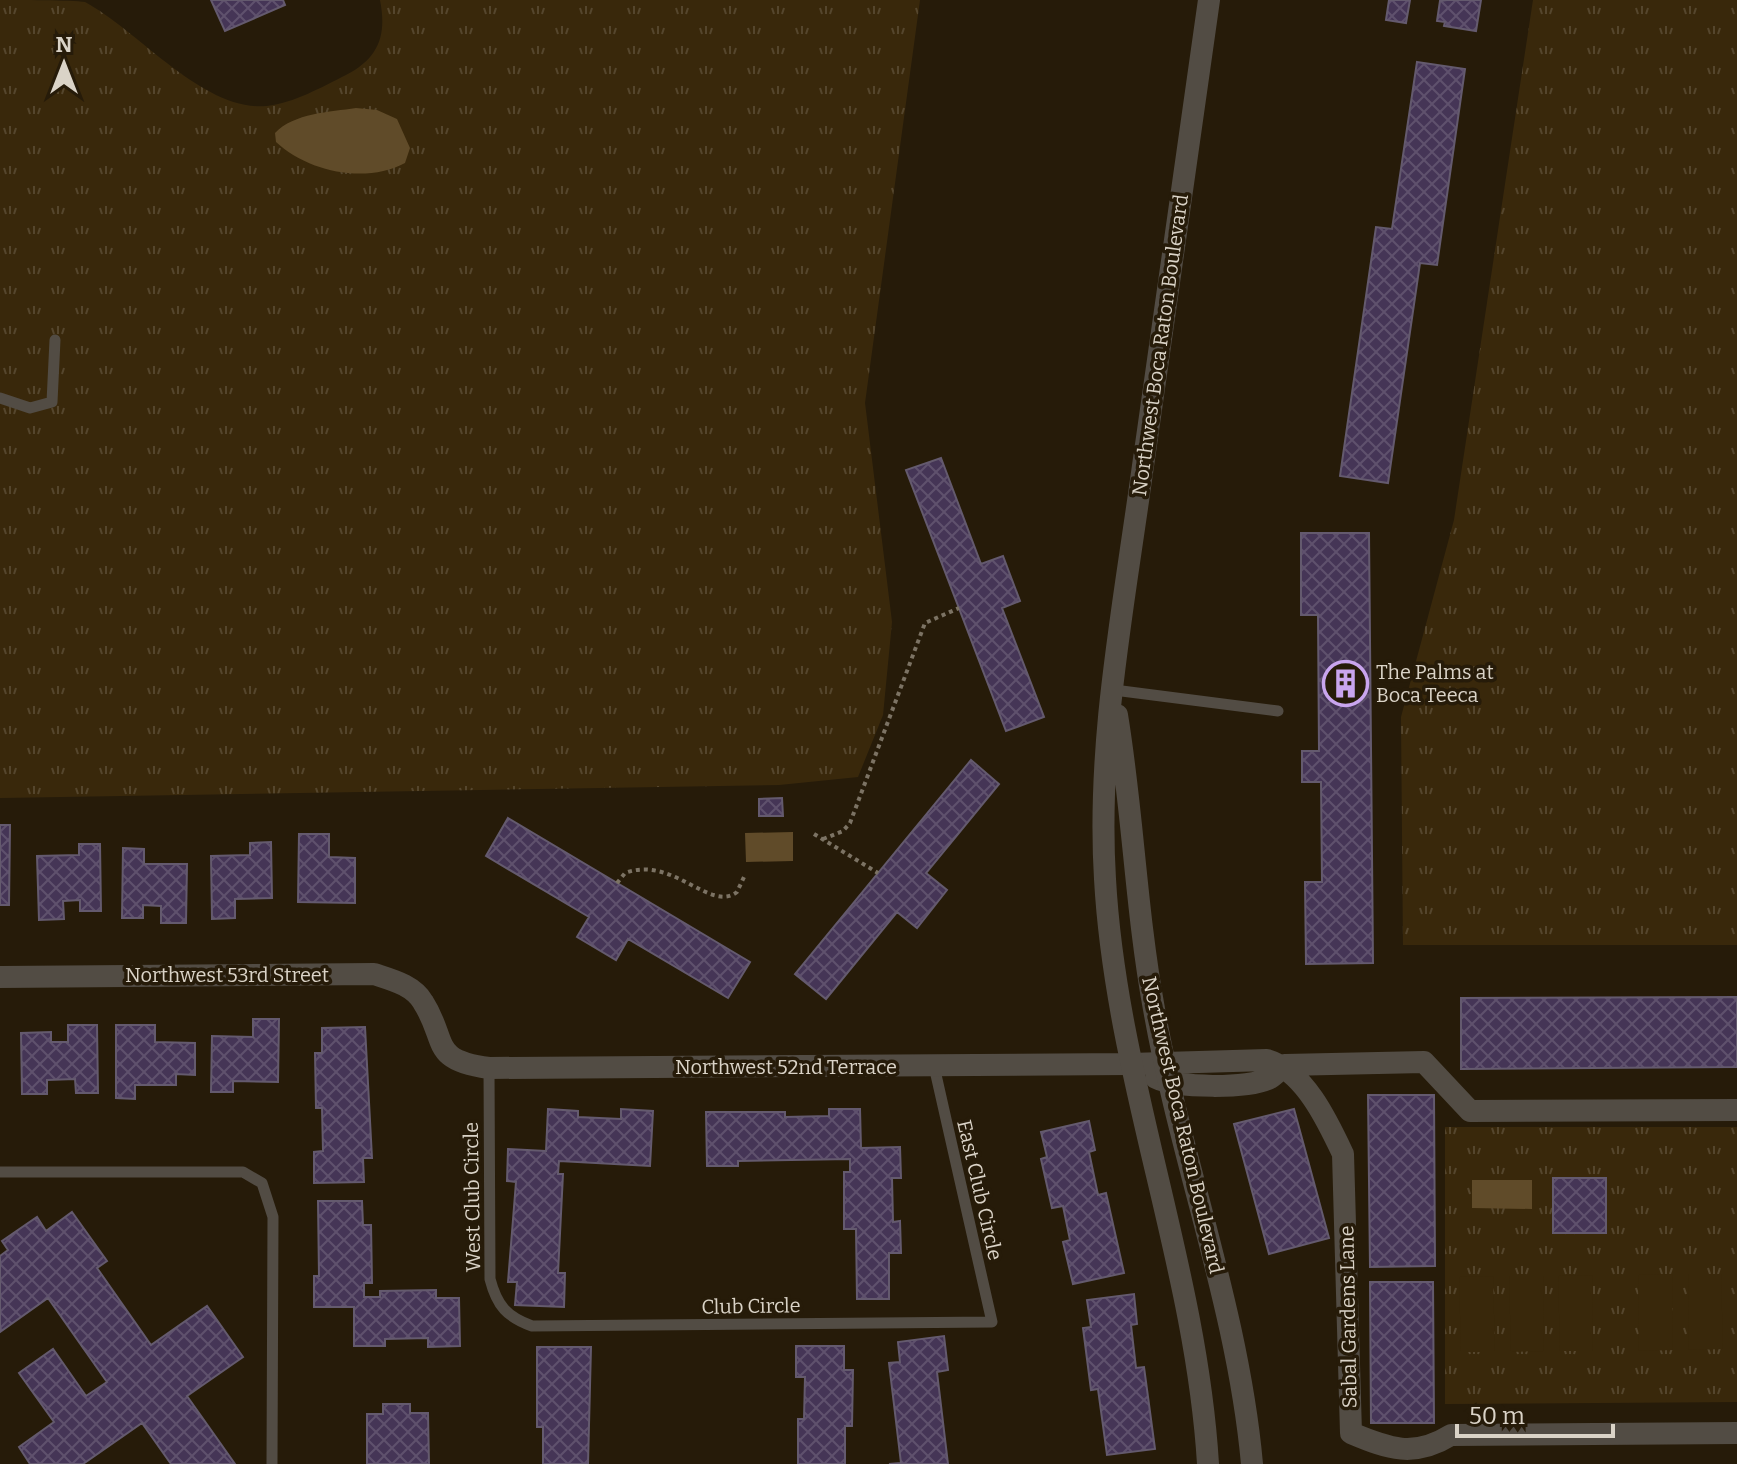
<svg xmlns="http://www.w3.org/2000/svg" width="1737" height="1464" font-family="Bitter,serif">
<defs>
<pattern id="grass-tufts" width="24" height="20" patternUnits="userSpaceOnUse" patternTransform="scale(2)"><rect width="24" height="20" fill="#39280b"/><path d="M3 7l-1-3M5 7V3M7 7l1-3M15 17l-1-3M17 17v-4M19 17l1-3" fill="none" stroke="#55462d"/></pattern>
<pattern id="building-cross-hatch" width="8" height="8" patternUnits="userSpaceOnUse" patternTransform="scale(2)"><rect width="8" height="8" fill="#453556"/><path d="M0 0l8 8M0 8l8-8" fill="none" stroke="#5f516d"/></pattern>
</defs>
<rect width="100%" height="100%" fill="#261b09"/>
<path fill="url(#grass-tufts)" d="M 0,0 C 19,0 70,0 85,2 C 139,31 203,112 267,106 C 294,103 322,87 346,75 C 379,58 387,35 380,0 L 920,0 L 865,403 L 892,622 L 883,715 L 858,777 L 779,785 L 0,798 Z
M 1533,0 L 1737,0 L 1737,945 L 1403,945 L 1401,717 L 1454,520 Z
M 1445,1127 L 1737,1127 L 1737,1402 L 1445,1404 Z"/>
<path fill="#39280b" d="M 1672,1274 L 1673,1350 L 1639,1351 L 1638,1275 Z
M 1688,1274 L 1721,1274 L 1723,1349 L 1689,1350 Z
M 1592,1275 L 1593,1351 L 1560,1351 L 1558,1276 Z
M 1493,1276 L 1495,1352 L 1461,1352 L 1459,1277 Z
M 1509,1276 L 1543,1276 L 1544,1351 L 1511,1352 Z"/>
<path fill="#604b29" d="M 356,108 L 377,110 L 397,119 L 410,148 L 405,163 C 366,184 308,172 276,142 L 275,133 C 294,113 330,112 356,108 Z
M 793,832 L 793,861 L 746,862 L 745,833 Z
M 1532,1180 L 1532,1209 L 1472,1208 L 1472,1180 Z"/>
<path fill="url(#building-cross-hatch)" stroke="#645a6e" stroke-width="2" d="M 211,0 L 283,0 L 285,5 L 225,31 Z
M 1389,0 L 1410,0 L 1406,23 L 1386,20 Z
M 1447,0 L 1481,0 L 1476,31 L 1444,26 L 1445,22 L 1437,21 L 1440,1 Z
M 1417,62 L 1465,69 L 1437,265 L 1420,263 L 1388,483 L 1340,476 L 1376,227 L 1392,229 Z
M 941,458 L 981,564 L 1003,556 L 1020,601 L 1002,608 L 1044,717 L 1006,731 L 906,470 Z
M 1301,533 L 1369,533 L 1373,963 L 1306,964 L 1305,882 L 1322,882 L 1321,782 L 1302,782 L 1302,751 L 1319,751 L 1318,615 L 1301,615 Z
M 971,760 L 999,784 L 926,873 L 947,890 L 917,928 L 897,912 L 826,999 L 795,974 Z
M 782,798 L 783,816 L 759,816 L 759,799 Z
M 508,818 L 750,962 L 728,998 L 628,939 L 616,960 L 577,937 L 589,917 L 486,856 Z
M 0,825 L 10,825 L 9,905 L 0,905 Z
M 299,834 L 329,834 L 329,857 L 355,858 L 355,903 L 298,902 Z
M 271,842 L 272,898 L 235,899 L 235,918 L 212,919 L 211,856 L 250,855 L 250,843 Z
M 79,844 L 100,844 L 101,911 L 80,911 L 80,900 L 63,901 L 64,919 L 39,920 L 37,856 L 79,855 Z
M 123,848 L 144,849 L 144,864 L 187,864 L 186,923 L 161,923 L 161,906 L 143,905 L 143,918 L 122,918 Z
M 1737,997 L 1737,1067 L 1461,1069 L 1461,998 Z
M 253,1019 L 279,1019 L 278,1082 L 233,1081 L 233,1092 L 211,1092 L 212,1036 L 253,1037 Z
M 68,1025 L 97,1025 L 98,1093 L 76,1093 L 75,1079 L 47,1080 L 47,1094 L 22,1094 L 21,1033 L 51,1032 L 51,1042 L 68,1042 Z
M 116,1025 L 155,1025 L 155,1042 L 195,1043 L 195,1075 L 176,1074 L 176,1085 L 135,1085 L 135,1099 L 116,1098 Z
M 365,1027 L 372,1158 L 363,1158 L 364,1182 L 314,1183 L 314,1152 L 323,1151 L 322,1108 L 316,1108 L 315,1053 L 322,1053 L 322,1028 Z
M 1368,1095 L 1434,1095 L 1435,1266 L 1370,1267 Z
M 548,1109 L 578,1111 L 578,1117 L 621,1119 L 621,1109 L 653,1111 L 650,1166 L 559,1161 L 558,1174 L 563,1174 L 558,1273 L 565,1273 L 564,1307 L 515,1305 L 517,1282 L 508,1282 L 516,1182 L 507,1181 L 508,1149 L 546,1151 Z
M 829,1109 L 860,1109 L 861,1148 L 900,1147 L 901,1178 L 892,1178 L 893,1222 L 900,1221 L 901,1253 L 889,1253 L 889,1299 L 857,1299 L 856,1229 L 844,1229 L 844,1172 L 850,1172 L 850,1159 L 738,1161 L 738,1166 L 707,1166 L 706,1112 L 785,1112 L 785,1117 L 829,1116 Z
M 1294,1109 L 1329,1238 L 1269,1254 L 1234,1124 Z
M 1089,1121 L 1095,1150 L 1089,1152 L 1098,1195 L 1106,1193 L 1124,1273 L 1073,1284 L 1063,1242 L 1070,1240 L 1063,1206 L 1052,1208 L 1041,1159 L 1047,1157 L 1041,1132 Z
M 1553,1178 L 1606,1178 L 1606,1233 L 1553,1233 Z
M 318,1201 L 362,1201 L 363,1225 L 371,1225 L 372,1283 L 364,1283 L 364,1297 L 380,1297 L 380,1291 L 436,1290 L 436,1298 L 459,1298 L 460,1346 L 428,1347 L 428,1338 L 385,1339 L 385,1346 L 354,1346 L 354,1307 L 314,1307 L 314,1276 L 319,1276 Z
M 72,1212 L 107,1261 L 97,1268 L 151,1345 L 207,1306 L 243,1357 L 187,1396 L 235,1464 L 171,1464 L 142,1423 L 83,1464 L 30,1464 L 19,1447 L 54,1422 L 19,1373 L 53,1349 L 86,1396 L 107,1382 L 48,1298 L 0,1332 L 0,1256 L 8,1250 L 2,1241 L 37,1217 L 46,1231 Z
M 1370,1282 L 1433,1282 L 1434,1423 L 1371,1423 Z
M 1134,1294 L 1137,1324 L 1131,1325 L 1136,1368 L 1144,1367 L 1155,1449 L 1107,1455 L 1098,1389 L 1091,1390 L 1083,1328 L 1091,1327 L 1087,1300 Z
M 944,1336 L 948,1370 L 937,1372 L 948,1464 L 889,1464 L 901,1463 L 889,1363 L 900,1362 L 898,1342 Z
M 796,1346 L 844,1346 L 844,1370 L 853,1370 L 852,1426 L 845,1426 L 845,1464 L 798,1464 L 798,1419 L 804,1419 L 805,1377 L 796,1377 Z
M 537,1347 L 591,1347 L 588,1464 L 543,1464 L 543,1427 L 537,1427 Z
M 383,1404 L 410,1404 L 410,1413 L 428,1413 L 429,1464 L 367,1464 L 367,1414 L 383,1414 Z"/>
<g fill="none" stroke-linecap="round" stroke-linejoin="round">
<path stroke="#7c7364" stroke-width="4" stroke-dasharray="4 4" stroke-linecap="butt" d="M 814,834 L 878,873
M 823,839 L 843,831 L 850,823 L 925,623 L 959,608
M 617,883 L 625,873 C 673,855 710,913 737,892 L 744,877"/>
<path stroke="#524c44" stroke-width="11" d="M 0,398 L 30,408 L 52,402 L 55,340
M 1114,690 L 1278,711
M 489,1068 L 490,1279 C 497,1306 507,1317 532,1326 L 992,1322 L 934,1066
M 0,1172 L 243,1172 L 262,1183 L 273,1217 L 272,1464"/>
<path stroke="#524c44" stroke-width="22" d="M 0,977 L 374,974 C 392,980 413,985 423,1002 C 448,1041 429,1060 489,1068 L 1130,1064 L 1267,1060 C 1304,1071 1327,1120 1343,1154 L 1351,1433 C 1389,1449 1414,1458 1451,1435 L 1737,1433
M 1285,1065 L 1424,1062 L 1470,1111 L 1737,1110
M 1156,1078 C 1176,1088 1249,1089 1270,1078 C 1275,1075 1280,1069 1285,1065"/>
<path stroke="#524c44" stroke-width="22" d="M 1117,715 C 1133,812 1136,911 1154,1009 C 1181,1162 1238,1309 1252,1464
M 1208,1464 C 1196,1265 1116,1078 1105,879 C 1097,750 1121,621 1139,494 C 1162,329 1186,165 1209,0"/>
</g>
<defs>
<symbol id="building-ring" viewBox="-11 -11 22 22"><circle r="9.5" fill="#261b09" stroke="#c9a5ee" stroke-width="1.5"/><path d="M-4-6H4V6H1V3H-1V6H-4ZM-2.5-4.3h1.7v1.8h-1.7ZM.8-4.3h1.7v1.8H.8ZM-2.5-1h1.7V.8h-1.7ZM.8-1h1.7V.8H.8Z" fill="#c9a5ee"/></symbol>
</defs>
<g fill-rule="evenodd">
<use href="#building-ring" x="1320" y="658" width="51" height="51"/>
</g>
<g text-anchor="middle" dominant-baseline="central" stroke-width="7" stroke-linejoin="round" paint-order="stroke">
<g font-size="20" fill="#dad3c7" stroke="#261b09">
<text transform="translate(1160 345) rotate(-82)">Northwest Boca Raton Boulevard</text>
<text x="227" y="975">Northwest 53rd Street</text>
<text x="786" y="1067">Northwest 52nd Terrace</text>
<text transform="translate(1183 1125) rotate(77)">Northwest Boca Raton Boulevard</text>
<text transform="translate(980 1190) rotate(77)">East Club Circle</text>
<text transform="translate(472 1197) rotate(-91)">West Club Circle</text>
<text transform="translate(751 1306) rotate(-1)">Club Circle</text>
<text transform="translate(1348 1317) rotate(-91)">Sabal Gardens Lane</text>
</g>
<g font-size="20" fill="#dad3c7" stroke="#261b09" text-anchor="start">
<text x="1376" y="672">The Palms at<tspan x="1376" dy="23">Boca Teeca</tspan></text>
</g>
</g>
<g transform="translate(64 64)" stroke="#261b09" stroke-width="6" paint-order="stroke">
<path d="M0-6L14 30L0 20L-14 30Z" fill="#dad3c7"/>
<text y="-12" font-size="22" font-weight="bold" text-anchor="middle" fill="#dad3c7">N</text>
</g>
<path d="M1457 1424v12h156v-12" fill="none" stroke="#dad3c7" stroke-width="4"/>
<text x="1469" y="1424" font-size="24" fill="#dad3c7" stroke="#261b09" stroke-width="6" paint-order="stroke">50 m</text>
</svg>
